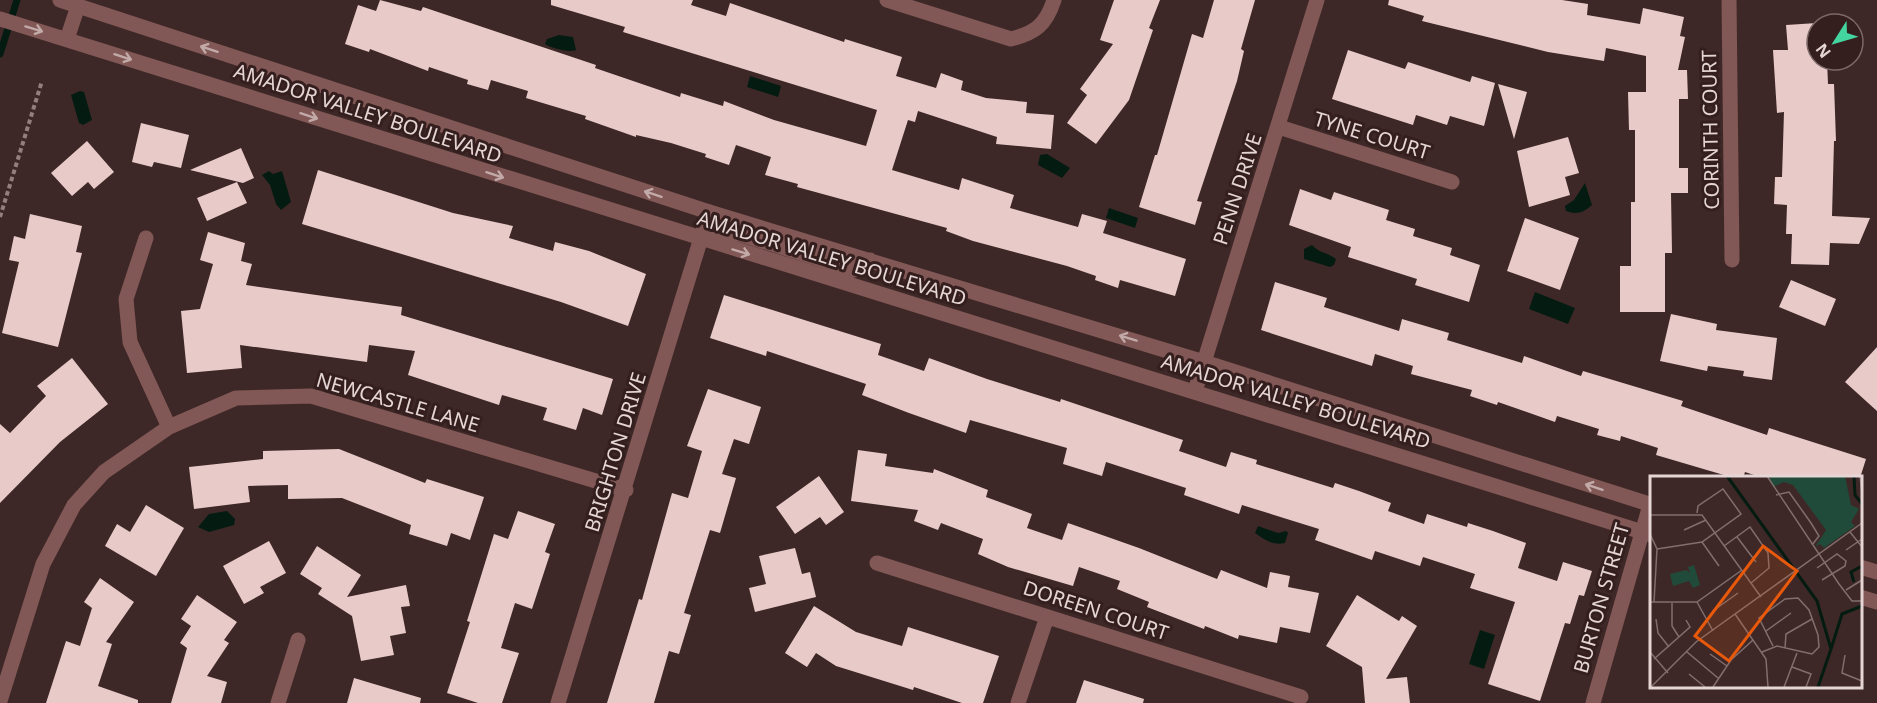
<svg xmlns="http://www.w3.org/2000/svg" width="1877" height="703" font-family="'Noto Sans',sans-serif">
<rect width="100%" height="100%" fill="#3e2827"/>
<path fill="#041b12" d="M 559,35 L 573,37 L 576,50 C 569,53 551,48 545,44 L 547,39 Z
M 750,76 L 781,86 L 778,97 L 747,87 Z
M 80,91 L 84,92 L 92,120 L 83,125 L 79,123 L 71,95 Z
M 1047,154 L 1070,168 L 1062,178 L 1038,165 L 1040,155 Z
M 269,171 L 273,174 L 282,171 L 291,202 L 281,210 L 276,204 L 270,185 L 262,175 Z
M 1585,183 L 1592,205 C 1583,213 1577,215 1566,211 L 1565,206 L 1574,200 Z
M 1109,208 L 1138,218 L 1135,228 L 1106,218 Z
M 1312,245 C 1319,253 1329,253 1336,259 L 1334,265 L 1330,267 L 1304,259 L 1304,249 Z
M 1535,292 L 1575,308 L 1568,324 L 1529,309 Z
M 227,511 L 235,519 L 234,525 L 209,532 L 198,527 L 209,514 Z
M 1258,526 L 1278,533 L 1286,531 L 1288,533 L 1285,543 C 1273,546 1265,540 1255,533 Z
M 1480,630 L 1495,635 L 1484,669 L 1469,664 Z"/>
<g fill="none" stroke-linecap="round" stroke-linejoin="round">
<path stroke="#041b12" stroke-width="7" d="M 0,54 L 17,0"/>
</g>
<path fill="#e8cbc9" d="M 380,0 L 421,11 L 423,7 L 596,65 L 595,68 L 680,97 L 681,93 L 723,106 L 724,101 L 774,120 L 866,146 L 877,110 L 623,32 L 625,27 L 551,5 L 551,0 L 693,0 L 691,5 L 726,16 L 730,3 L 844,42 L 845,39 L 902,57 L 896,76 L 936,88 L 941,73 L 963,81 L 961,90 L 986,98 L 1027,102 L 1026,113 L 1054,115 L 1051,149 L 996,144 L 997,137 L 918,111 L 915,122 L 908,120 L 892,170 L 959,190 L 962,178 L 1014,195 L 1010,208 L 1078,227 L 1082,214 L 1107,221 L 1103,233 L 1186,259 L 1175,296 L 1120,280 L 1118,288 L 1095,280 L 1096,276 L 1067,266 L 973,241 L 946,231 L 947,228 L 797,187 L 798,184 L 765,175 L 771,157 L 736,145 L 729,165 L 705,157 L 706,154 L 671,143 L 636,135 L 636,137 L 585,119 L 586,116 L 526,98 L 528,91 L 491,80 L 488,90 L 467,84 L 468,80 L 429,67 L 428,71 L 370,49 L 369,52 L 345,44 L 358,5 L 376,11 Z
M 1114,0 L 1160,0 L 1149,28 L 1153,30 L 1129,100 L 1096,144 L 1067,123 L 1087,95 L 1080,89 L 1113,44 L 1100,40 Z
M 1214,0 L 1255,0 L 1241,49 L 1244,51 L 1237,81 L 1197,201 L 1202,202 L 1195,225 L 1139,207 L 1155,155 L 1157,155 L 1192,34 L 1203,38 Z
M 1389,0 L 1562,0 L 1588,4 L 1587,15 L 1640,24 L 1643,8 L 1684,17 L 1680,36 L 1685,37 L 1678,70 L 1687,70 L 1688,99 L 1679,99 L 1679,168 L 1688,168 L 1688,193 L 1671,193 L 1672,253 L 1665,253 L 1665,312 L 1620,312 L 1620,266 L 1631,266 L 1631,202 L 1635,202 L 1635,130 L 1629,130 L 1628,92 L 1646,92 L 1646,56 L 1606,48 L 1604,61 L 1548,52 L 1422,21 L 1424,16 L 1388,5 Z
M 1817,23 L 1817,60 L 1827,60 L 1828,84 L 1834,84 L 1836,141 L 1834,141 L 1832,216 L 1870,218 L 1859,244 L 1830,243 L 1829,265 L 1791,264 L 1792,234 L 1786,234 L 1787,205 L 1774,204 L 1775,177 L 1782,177 L 1784,112 L 1777,113 L 1773,50 L 1788,50 L 1786,25 Z
M 1348,50 L 1405,69 L 1408,62 L 1470,82 L 1472,76 L 1495,83 L 1484,126 L 1450,116 L 1447,125 L 1416,115 L 1413,125 L 1332,99 Z
M 1498,84 L 1527,92 L 1514,139 Z
M 141,123 L 189,135 L 181,168 L 154,162 L 152,167 L 132,162 Z
M 1568,137 L 1579,173 L 1565,177 L 1570,195 L 1529,207 L 1517,151 Z
M 87,141 L 114,172 L 94,189 L 88,182 L 72,196 L 51,173 Z
M 241,148 L 254,178 L 243,183 L 190,170 Z
M 318,170 L 453,213 L 513,226 L 509,238 L 553,251 L 555,242 L 589,251 L 646,274 L 628,326 L 561,302 L 302,224 Z
M 237,182 L 247,203 L 207,221 L 197,198 Z
M 1300,189 L 1331,200 L 1334,192 L 1389,210 L 1386,220 L 1415,229 L 1413,236 L 1452,248 L 1450,255 L 1480,265 L 1469,302 L 1415,285 L 1417,279 L 1348,257 L 1351,247 L 1289,225 Z
M 30,214 L 82,226 L 76,252 L 82,253 L 58,347 L 2,333 L 19,262 L 9,260 L 14,236 L 25,239 Z
M 1525,218 L 1579,238 L 1560,290 L 1507,271 Z
M 208,232 L 245,243 L 241,261 L 252,264 L 246,285 L 402,307 L 401,315 L 613,379 L 602,415 L 583,408 L 576,430 L 543,420 L 547,408 L 502,395 L 499,405 L 408,375 L 415,351 L 369,345 L 367,362 L 240,345 L 242,368 L 187,373 L 181,311 L 200,309 L 213,264 L 200,260 Z
M 1791,280 L 1836,299 L 1825,326 L 1779,307 Z
M 1275,282 L 1327,298 L 1324,307 L 1399,331 L 1402,319 L 1449,333 L 1447,340 L 1522,363 L 1524,356 L 1581,376 L 1583,371 L 1683,401 L 1681,406 L 1767,435 L 1769,428 L 1866,459 L 1860,478 L 1763,478 L 1745,472 L 1743,478 L 1734,478 L 1656,455 L 1658,448 L 1621,436 L 1620,441 L 1597,435 L 1599,429 L 1557,416 L 1555,422 L 1498,402 L 1497,405 L 1470,396 L 1472,390 L 1411,374 L 1413,366 L 1375,354 L 1372,366 L 1261,330 Z
M 724,295 L 881,344 L 878,355 L 924,371 L 929,358 L 987,379 L 1060,402 L 1061,399 L 1183,440 L 1179,451 L 1226,467 L 1231,452 L 1257,460 L 1256,464 L 1333,488 L 1335,483 L 1359,491 L 1391,503 L 1388,511 L 1424,524 L 1427,514 L 1467,527 L 1468,523 L 1493,531 L 1526,543 L 1518,568 L 1557,581 L 1563,562 L 1592,571 L 1584,596 L 1579,595 L 1570,624 L 1565,623 L 1540,701 L 1488,684 L 1515,602 L 1470,588 L 1475,574 L 1423,557 L 1420,566 L 1375,551 L 1372,560 L 1315,540 L 1319,529 L 1242,505 L 1239,514 L 1184,495 L 1186,488 L 1106,462 L 1102,476 L 1063,464 L 1067,448 L 970,420 L 966,433 L 909,413 L 862,395 L 866,384 L 767,351 L 766,356 L 710,338 Z
M 1671,314 L 1717,324 L 1716,330 L 1777,338 L 1772,380 L 1743,376 L 1744,371 L 1708,366 L 1707,371 L 1660,361 Z
M 1877,347 L 1877,411 L 1845,382 Z
M 72,358 L 108,404 L 60,442 L 0,503 L 0,424 L 10,433 L 46,396 L 37,386 Z
M 708,389 L 761,407 L 749,444 L 734,439 L 722,474 L 736,478 L 720,533 L 710,530 L 684,613 L 691,615 L 679,654 L 669,651 L 654,703 L 607,703 L 639,599 L 642,600 L 672,493 L 688,498 L 702,451 L 687,446 Z
M 339,449 L 425,483 L 427,479 L 484,497 L 470,540 L 451,533 L 447,546 L 409,534 L 411,525 L 342,498 L 288,499 L 288,485 L 248,486 L 250,502 L 194,509 L 189,467 L 263,459 L 263,451 Z
M 858,450 L 887,454 L 885,466 L 933,473 L 934,469 L 988,490 L 986,497 L 1032,514 L 1027,528 L 1062,540 L 1068,523 L 1139,548 L 1217,579 L 1221,570 L 1267,588 L 1270,572 L 1290,576 L 1288,587 L 1319,593 L 1310,633 L 1280,627 L 1277,643 L 1239,635 L 1238,639 L 1205,626 L 1204,629 L 1147,607 L 1149,602 L 1117,589 L 1120,581 L 1079,567 L 1073,586 L 1008,567 L 978,554 L 983,539 L 941,523 L 938,530 L 914,521 L 918,510 L 851,501 Z
M 819,476 L 844,512 L 826,525 L 820,517 L 795,534 L 776,507 Z
M 146,505 L 184,528 L 156,576 L 105,546 L 117,524 L 130,532 Z
M 518,511 L 555,524 L 545,552 L 550,554 L 532,609 L 515,603 L 501,648 L 519,653 L 502,703 L 478,703 L 447,693 L 470,622 L 467,621 L 494,534 L 508,539 Z
M 269,541 L 286,573 L 260,587 L 264,593 L 244,604 L 223,566 Z
M 317,546 L 361,575 L 347,597 L 406,585 L 410,606 L 401,607 L 406,633 L 390,636 L 394,655 L 361,661 L 352,616 L 318,594 L 322,588 L 300,574 Z
M 795,548 L 802,574 L 810,572 L 816,597 L 755,612 L 749,588 L 766,584 L 759,556 Z
M 100,578 L 134,602 L 106,642 L 112,644 L 98,686 L 138,700 L 138,703 L 46,703 L 66,641 L 80,646 L 92,608 L 84,602 Z
M 197,595 L 237,622 L 224,640 L 229,643 L 207,676 L 227,682 L 221,703 L 171,703 L 187,648 L 180,643 L 191,626 L 181,619 Z
M 1357,595 L 1399,621 L 1402,616 L 1417,626 L 1386,679 L 1407,677 L 1410,703 L 1365,703 L 1362,667 L 1326,646 Z
M 814,606 L 856,632 L 902,646 L 908,627 L 999,656 L 983,703 L 962,703 L 914,687 L 913,690 L 836,666 L 816,653 L 807,667 L 785,653 Z
M 354,678 L 421,698 L 420,703 L 347,703 Z
M 1084,680 L 1144,699 L 1143,703 L 1076,703 Z"/>
<g fill="none" stroke-linecap="round" stroke-linejoin="round">
<path stroke="#927f7e" stroke-width="4" stroke-dasharray="4.5 3" stroke-linecap="butt" d="M 0,217 L 42,81"/>
<path stroke="#815856" stroke-width="15" d="M 887,0 L 1011,39 C 1035,33 1046,25 1054,0
M 1729,0 L 1732,260
M 1279,127 L 1452,182
M 146,238 L 126,299 L 130,342 L 169,427
M 1195,391 L 1317,0
M 877,563 L 1301,697
M 0,701 L 43,564 L 74,505 L 104,472 L 169,427 L 236,398 L 311,396 L 626,490
M 278,703 L 298,640
M 558,703 L 709,212
M 1018,703 L 1047,617
M 1593,703 L 1650,505"/>
<path stroke="#815856" stroke-width="15" d="M 60,0 L 709,212 L 1204,362 L 1652,505
M 0,19 L 1652,535
M 67,39 L 78,6
M 701,240 L 722,231 L 740,234 L 854,270 L 865,267 L 870,260
M 1860,567 L 1877,572
M 1860,597 L 1877,602"/>
</g>
<defs><path id="oneway-shaft" d="M-6 0H5M1.5-3L5.5 0L1.5 3" fill="none" stroke-width="1.6" stroke-linecap="round" stroke-linejoin="round" transform="scale(1.5)"/></defs>
<g stroke="#c2aaa9">
<use href="#oneway-shaft" transform="translate(34 29) rotate(17)"/>
<use href="#oneway-shaft" transform="translate(209 49) rotate(-162)"/>
<use href="#oneway-shaft" transform="translate(123 57) rotate(18)"/>
<use href="#oneway-shaft" transform="translate(309 116) rotate(18)"/>
<use href="#oneway-shaft" transform="translate(495 175) rotate(18)"/>
<use href="#oneway-shaft" transform="translate(653 194) rotate(-162)"/>
<use href="#oneway-shaft" transform="translate(741 252) rotate(17)"/>
<use href="#oneway-shaft" transform="translate(1128 338) rotate(-163)"/>
<use href="#oneway-shaft" transform="translate(1594 487) rotate(-162)"/>
</g>
<g text-anchor="middle" dominant-baseline="central" stroke-width="6" stroke-linejoin="round" paint-order="stroke">
<g font-size="20" fill="#e5d6d5" stroke="#341f1e">
<text transform="translate(368 113) rotate(18)">AMADOR VALLEY BOULEVARD</text>
<text transform="translate(1710 130) rotate(-91)">CORINTH COURT</text>
<text transform="translate(1372 135) rotate(17)">TYNE COURT</text>
<text transform="translate(1237 189) rotate(-72)">PENN DRIVE</text>
<text transform="translate(832 258) rotate(17)">AMADOR VALLEY BOULEVARD</text>
<text transform="translate(1296 401) rotate(17)">AMADOR VALLEY BOULEVARD</text>
<text transform="translate(398 402) rotate(16)">NEWCASTLE LANE</text>
<text transform="translate(615 452) rotate(-73)">BRIGHTON DRIVE</text>
<text transform="translate(1601 598) rotate(-74)">BURTON STREET</text>
<text transform="translate(1096 610) rotate(18)">DOREEN COURT</text>
</g>
</g>
<g transform="translate(1650 476)">
<rect width="212" height="212" fill="#3e2827"/>
<path d="M 119,0 L 195,0 L 201,29 L 209,33 L 201,46 L 205,50 L 174,72 L 170,68 L 165,71 L 176,54 L 143,9 L 134,6 L 123,11 ZM 44,89 L 50,109 L 43,112 L 39,105 L 23,110 L 20,98 L 36,94 L 40,97 L 38,91 Z" fill="#204a39"/>
<path fill="none" stroke="#041b12" stroke-width="3" d="M 77,0 L 167,125 L 181,173M 204,0 L 205,19 L 212,28M 204,106 L 201,96 L 212,90M 181,173 L 192,138 L 212,130M 168,211 L 181,173"/>
<path fill="none" stroke="#816e6d" stroke-width="1.5" d="M 117,0 L 189,108 L 202,125 L 212,125M 210,0 L 212,18M 126,19 L 139,16 L 161,47 L 169,60 L 162,69M 0,39 L 52,39 L 111,121M 34,54 L 56,44M 200,56 L 212,71M 0,58 L 7,73 L 4,126M 87,61 L 106,86M 52,66 L 69,90M 74,70 L 100,51 L 118,77 L 119,92 L 101,107M 7,73 L 52,66 L 91,38 L 73,13 L 48,30 L 47,37M 196,74 L 212,63M 167,92 L 187,78 L 196,85 L 195,90 L 172,104M 196,114 L 212,104M 0,126 L 47,126 L 92,94M 47,126 L 63,155M 22,127 L 22,150 L 29,161M 67,132 L 88,117M 85,138 L 116,183 L 118,211M 6,143 L 8,157 L 19,171M 116,155 L 141,137M 123,170 L 109,142 L 135,123 L 148,122 L 159,134 L 168,159 L 169,171 L 162,178M 135,172 L 136,158 L 162,143M 0,176 L 18,197M 37,176 L 68,202M 112,176 L 127,170 L 162,178M 60,178 L 77,190M 195,179 L 192,197 L 212,205M 4,183 L 40,151 L 36,144M 142,191 L 161,198 L 156,211M 39,198 L 55,211M 1,211 L 46,166 L 212,47M 63,211 L 81,184 L 103,164M 134,211 L 147,177"/>
<path fill="#e8590c" fill-opacity="0.15" stroke="#e8590c" stroke-width="3" d="M 113,70 L 147,95 L 79,185 L 45,160 Z"/>
<rect width="212" height="212" fill="none" stroke="#e5d6d5" stroke-width="3"/>
</g>
<g transform="translate(1835 42) rotate(233)"><circle r="28" fill="#341f1e" stroke="#7b6867" stroke-width="1.5"/>
<path d="M0-4.5L10 22L0 15L-10 22Z" fill="#44d49f"/>
<text y="-9" font-size="16" font-weight="bold" text-anchor="middle" fill="#e5d6d5">N</text>
</g>
</svg>
